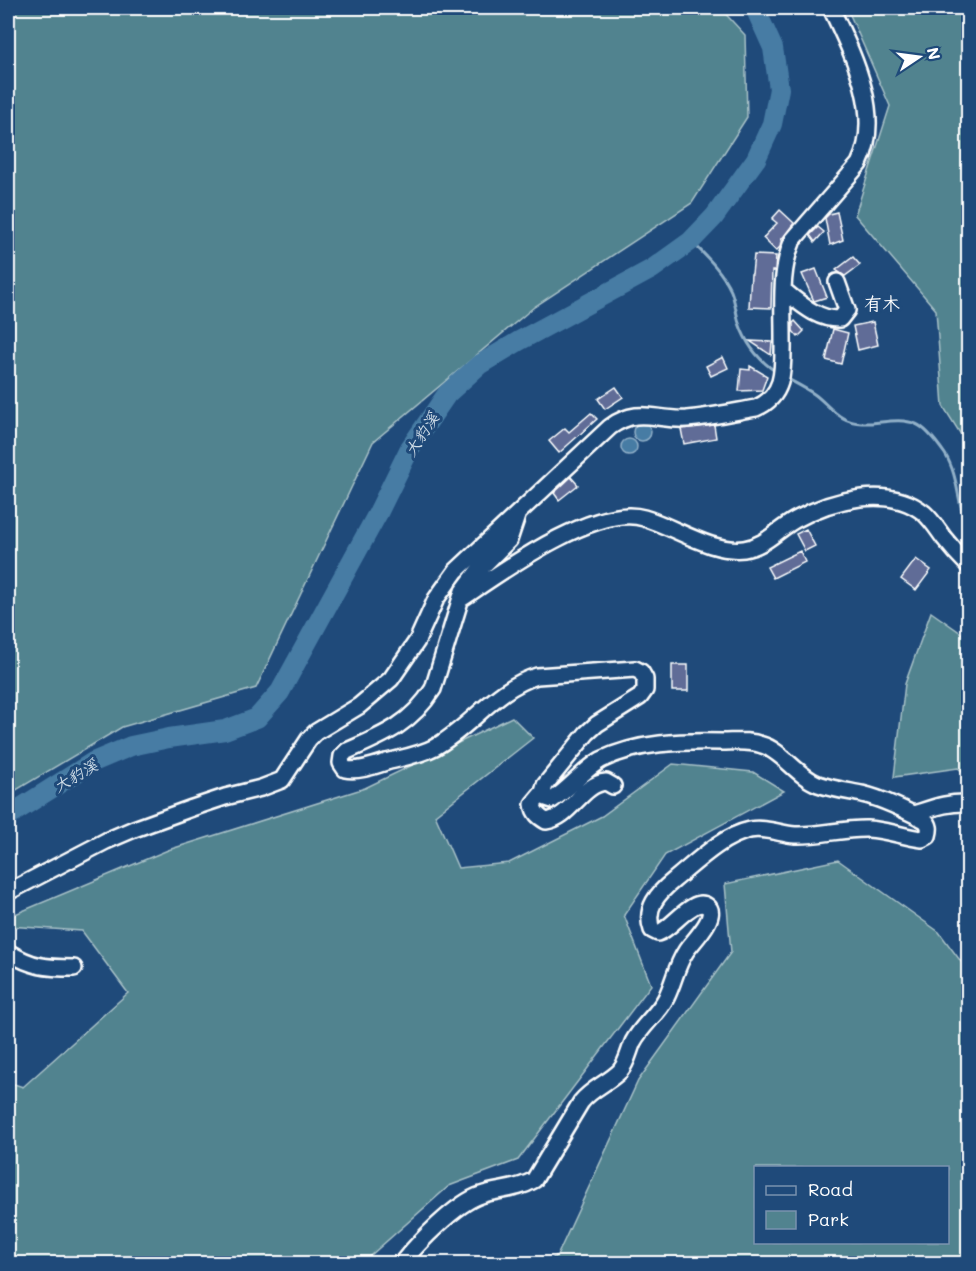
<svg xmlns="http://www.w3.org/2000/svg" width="976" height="1271" font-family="Mali,'LXGW WenKai TC',sans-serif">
<rect width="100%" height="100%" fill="#1f4a7a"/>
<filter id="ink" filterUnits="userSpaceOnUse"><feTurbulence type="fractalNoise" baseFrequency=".0167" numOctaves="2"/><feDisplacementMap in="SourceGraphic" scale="12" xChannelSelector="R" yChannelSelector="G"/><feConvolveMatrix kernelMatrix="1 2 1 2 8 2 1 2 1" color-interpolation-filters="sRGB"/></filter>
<g filter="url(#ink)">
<path fill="#51838f" stroke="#a8c1c7" stroke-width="1.5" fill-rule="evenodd" d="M 8,8 L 720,8 L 745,35 L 747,117 L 692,203 L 534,307 L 373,442 L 256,688 L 122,727 L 8,795 Z
M 847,8 L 968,8 L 968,446 L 943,406 L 936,310 L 855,215 L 890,106 Z
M 931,612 L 968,638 L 968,776 L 958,768 L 894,777 L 905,684 Z
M 512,717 L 533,738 L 435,815 L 458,868 L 509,863 L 602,816 L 673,764 L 753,772 L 784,791 L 665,855 L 624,915 L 651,985 L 518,1160 L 449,1186 L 362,1263 L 8,1263 L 8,1082 L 23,1087 L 128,993 L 82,931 L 8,926 L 8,917 L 168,850 L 365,788 Z
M 838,860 L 939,932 L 968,971 L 968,1255 L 941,1264 L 547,1263 L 558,1254 L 638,1081 L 731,952 L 725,884 ZM 756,1168 L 948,1168 L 948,1242 L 756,1242 Z"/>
<path fill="#477ba4" stroke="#91b0c8" stroke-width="1.5" d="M633 432a9 9 0 1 1 18 0a9 9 0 1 1-18 0Z
M621 447a8 8 0 1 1 16 0a8 8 0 1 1-16 0Z"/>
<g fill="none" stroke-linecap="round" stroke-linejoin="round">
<path stroke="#91b0c8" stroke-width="3" d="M 691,241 C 707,257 722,271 731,291 C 735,301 736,313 739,323 C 746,344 759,361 778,373
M 786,378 C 795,383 805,388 814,394 C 824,401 832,412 843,418 C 866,431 892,414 916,424 C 926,428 938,444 945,454 C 959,476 957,505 968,529"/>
<path stroke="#477ba4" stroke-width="20" d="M 8,816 L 93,762 L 131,746 L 169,738 L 225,730 L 257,718 L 280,692 L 378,513 L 410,448 L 447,394 L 479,365 L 519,341 L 652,269 L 691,241 L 714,217 L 756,159 L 772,124 L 779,89 L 773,48 L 755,8"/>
</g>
<path fill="#606c97" stroke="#fff" stroke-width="1.5" d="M 780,210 L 794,223 L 781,240 L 780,247 L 776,251 L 763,238 L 777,223 L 772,219 Z
M 837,212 L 843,240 L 830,245 L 825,218 L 829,214 Z
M 818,227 L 824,232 L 815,242 L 810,235 Z
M 754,255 L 776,256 L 775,271 L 772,271 L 771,308 L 749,307 L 751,274 L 752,274 Z
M 853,257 L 860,265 L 845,276 L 836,270 Z
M 816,269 L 827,297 L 814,301 L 802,274 Z
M 795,321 L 804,331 L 798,337 L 793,331 L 793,323 Z
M 873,322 L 878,345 L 858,350 L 853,326 Z
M 833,329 L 848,333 L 841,364 L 826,360 Z
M 750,341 L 772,342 L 771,355 Z
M 723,357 L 728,368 L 711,376 L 706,366 Z
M 750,366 L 767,376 L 762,390 L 739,391 L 741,369 L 750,370 Z
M 616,387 L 623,397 L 605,409 L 598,399 Z
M 591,413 L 597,419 L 559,453 L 549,441 L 565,428 L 569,432 Z
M 714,425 L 716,438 L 684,444 L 681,429 Z
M 571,477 L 578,485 L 559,500 L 554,493 Z
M 806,529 L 815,546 L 805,551 L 796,534 Z
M 800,551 L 805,562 L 773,578 L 767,567 Z
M 916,559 L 931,570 L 916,590 L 901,579 Z
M 672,665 L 688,665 L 688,691 L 672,691 Z"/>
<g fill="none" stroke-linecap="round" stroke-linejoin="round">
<defs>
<path id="minor" d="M 783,290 C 800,303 817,320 840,319 L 847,310 L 837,282
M 461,599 C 501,572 596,503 644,518 C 675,527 711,553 744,549 C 765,546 777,530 795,520 C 831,500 889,484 924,513 C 932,520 938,530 944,538 C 952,548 960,557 968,565
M 543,792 L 533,804 C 534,813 539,817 546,821 C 571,818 581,784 606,782 L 613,786
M 914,814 C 933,808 948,802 968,803
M 8,892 L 106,841 L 134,829 L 192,808 L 225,797 L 261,788 L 282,780 L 309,739 L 316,732 L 359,706 L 391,679 L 417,641 L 436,599 L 456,571 L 610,427 C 639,406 656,421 687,419 C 710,417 733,412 756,408 C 768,403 776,395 780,382 C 784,368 783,351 783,336 C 783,304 780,269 793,240 L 859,164 C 884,114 852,53 831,8
M 8,952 C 32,967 46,968 74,968
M 401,1264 C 418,1243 456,1203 481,1195 C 499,1189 517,1190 534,1180 L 581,1102 C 592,1088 608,1083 620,1071 C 627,1063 629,1051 633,1042 C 642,1025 658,1014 666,998 C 674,982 676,966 686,951 C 692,942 720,915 707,906 C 693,896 672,929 658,933 L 652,930 C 644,908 658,893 674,880 C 696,862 722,836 750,830 C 765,827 781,834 795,835 C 820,836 844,828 868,829 C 887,830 904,837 922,839 L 928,836 C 930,829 930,825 925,820 C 905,810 883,799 862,794 C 847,791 832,789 818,784 C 797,776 781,750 762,745 C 749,740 735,742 722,742 C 682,741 637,742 601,760 C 582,771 570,789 552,800 L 546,798 L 543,792 L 545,785 L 587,733 L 597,724 L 640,697 L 645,690 L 645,679 L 641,672 L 635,669 L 537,676 C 496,688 471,727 435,747 C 420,755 402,758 386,762 C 374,766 357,772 345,769 L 341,763 L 342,756 L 347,751 C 384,735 411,724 433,689 L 463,591 L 478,571 L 509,540 L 517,516"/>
</defs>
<use href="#minor" stroke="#fff" stroke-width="20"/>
<use href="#minor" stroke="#1f4a7a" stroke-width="15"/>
</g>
</g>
<g text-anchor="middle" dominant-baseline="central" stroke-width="6" stroke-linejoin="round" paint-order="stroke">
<g font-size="16" font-style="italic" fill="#d1dee8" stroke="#1f4a7a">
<text transform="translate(421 434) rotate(-57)">大豹溪</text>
<text transform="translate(75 775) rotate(-31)">大豹溪</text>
</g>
<g font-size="18" fill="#fff" stroke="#1f4a7a">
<text x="882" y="303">有木</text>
</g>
</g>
<rect width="976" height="1271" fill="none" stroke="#1f4a7a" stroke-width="30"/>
<rect x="15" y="15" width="946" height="1241" fill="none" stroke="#fff" stroke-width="2" filter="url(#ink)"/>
<rect x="754" y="1166" width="195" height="78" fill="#1f4a7a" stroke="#7992af" stroke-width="1.5"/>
<rect x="766" y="1186" width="30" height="9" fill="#1f4a7a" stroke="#7992af" stroke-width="1.5"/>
<text x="808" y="1196" font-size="18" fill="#ffffff">Road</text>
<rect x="766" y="1211" width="30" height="18" fill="#51838f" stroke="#7992af" stroke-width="1.5"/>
<text x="808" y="1226" font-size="18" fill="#ffffff">Park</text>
<g transform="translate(919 57) rotate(77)" stroke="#1f4a7a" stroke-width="4.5" paint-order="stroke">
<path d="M0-4.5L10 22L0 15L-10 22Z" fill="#ffffff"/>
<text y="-9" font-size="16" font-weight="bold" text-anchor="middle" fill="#ffffff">N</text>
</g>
</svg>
